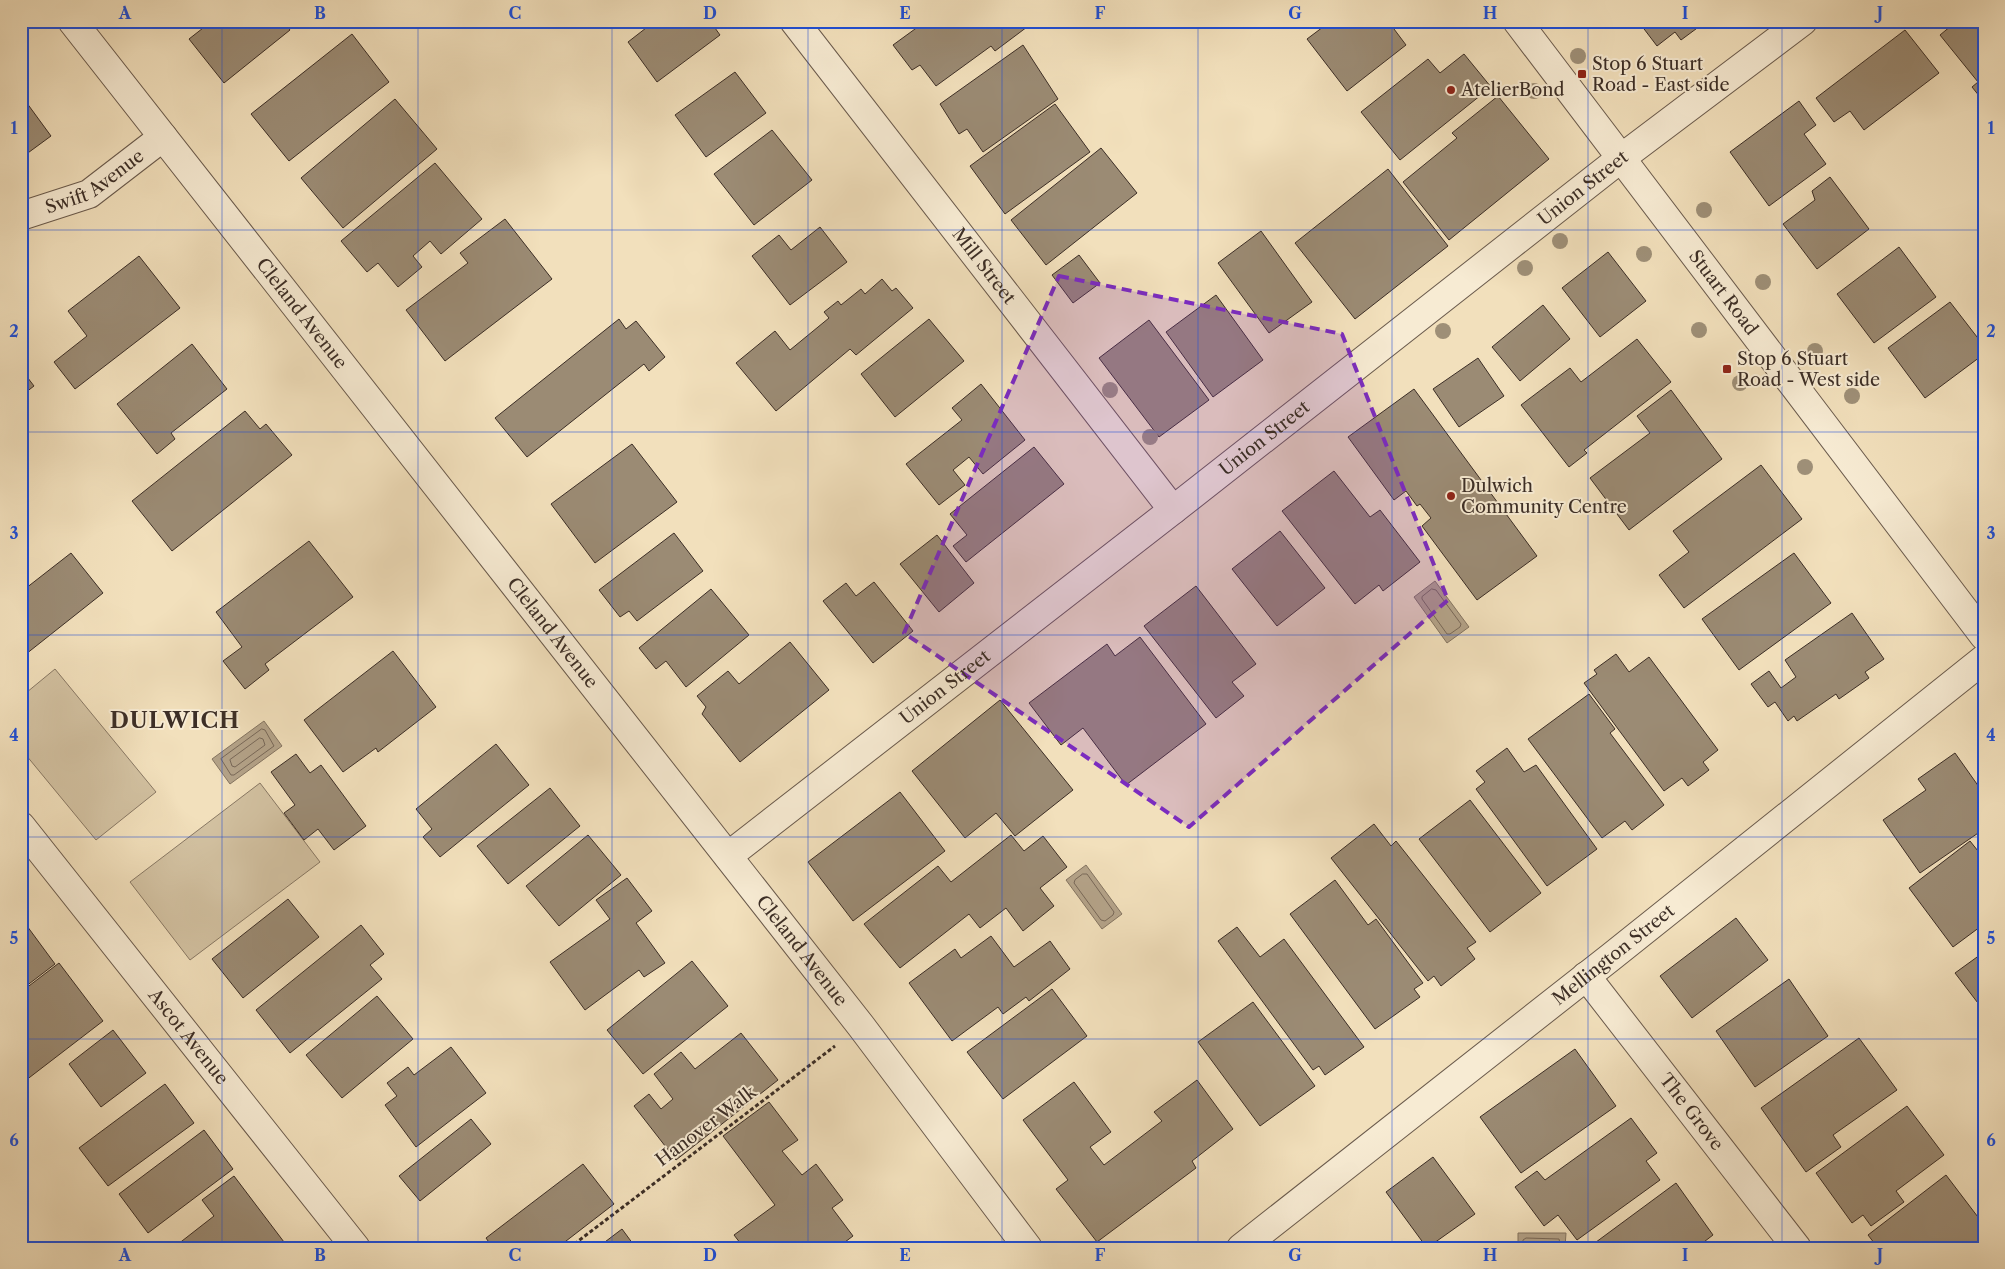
<svg xmlns="http://www.w3.org/2000/svg" width="2005" height="1269" font-family="'Libre Caslon Text',serif">
<rect width="100%" height="100%" fill="#f2e0bc"/>
<filter id="stains"><feTurbulence type="fractalNoise" baseFrequency=".004" numOctaves="4"/><feColorMatrix values="0 0 0 0 .2 0 0 0 0 .09 0 0 0 0 .02 0 0 0 .5 -.17"/></filter>
<radialGradient id="worn" r=".72"><stop offset=".6" stop-color="#630" stop-opacity="0"/><stop offset="1" stop-color="#630" stop-opacity=".3"/></radialGradient>
<path fill="#d3c2a2" stroke="#887864" d="M 55,669 L 156,792 L 96,840 L 21,749 L 21,697 Z
M 260,783 L 320,862 L 190,960 L 130,882 Z"/>
<path fill="#b4a389" stroke="#847461" d="M 1435,581 L 1469,627 L 1447,643 L 1414,597 Z
M 264,721 L 282,746 L 230,784 L 212,759 Z
M 1086,865 L 1122,914 L 1102,929 L 1066,880 Z
M 1518,1233 L 1566,1233 L 1565,1248 L 1518,1248 Z"/>
<g fill="none" stroke-linecap="round" stroke-linejoin="round">
<path stroke="#786858" stroke-width="1" d="M 1432,589 L 1436,590 L 1461,624 L 1460,627 L 1450,634 L 1447,634 L 1422,599 L 1422,597 Z
M 262,729 L 265,730 L 274,746 L 234,775 L 231,775 L 221,759 Z
M 260,738 L 263,739 L 265,745 L 235,767 L 232,766 L 230,760 Z
M 1083,874 L 1087,874 L 1114,912 L 1113,915 L 1105,921 L 1101,920 L 1074,883 L 1075,880 Z
M 1523,1248 L 1523,1240 L 1526,1238 L 1559,1239 L 1561,1248"/>
</g>
<path fill="#9b8b74" stroke="#3c2e26" d="M 173,21 L 187,21 L 179,28 Z
M 212,21 L 283,21 L 290,30 L 224,83 L 189,39 Z
M 655,21 L 710,21 L 720,35 L 657,82 L 628,42 Z
M 926,21 L 1035,21 L 995,51 L 991,46 L 936,86 L 920,65 L 912,70 L 893,45 Z
M 1265,21 L 1280,21 L 1271,28 Z
M 1331,21 L 1388,21 L 1406,45 L 1347,91 L 1307,39 Z
M 1638,21 L 1703,21 L 1704,23 L 1681,40 L 1675,32 L 1657,46 Z
M 1957,21 L 1984,21 L 1984,102 L 1972,87 L 1978,82 L 1940,35 Z
M 1905,30 L 1939,73 L 1864,130 L 1850,111 L 1834,122 L 1816,98 Z
M 352,34 L 389,82 L 289,161 L 251,114 Z
M 1023,45 L 1058,99 L 983,152 L 967,129 L 959,134 L 940,104 Z
M 1464,54 L 1491,87 L 1400,160 L 1361,112 L 1428,59 L 1440,73 Z
M 735,72 L 766,113 L 706,157 L 675,115 Z
M 21,95 L 51,136 L 21,158 Z
M 1498,96 L 1549,159 L 1449,240 L 1403,182 L 1457,138 L 1452,133 Z
M 395,99 L 437,149 L 343,228 L 301,178 Z
M 1799,101 L 1816,125 L 1804,134 L 1826,164 L 1769,206 L 1730,152 Z
M 1055,104 L 1090,152 L 1005,214 L 970,166 Z
M 772,130 L 812,180 L 754,225 L 714,174 Z
M 1101,148 L 1137,193 L 1046,265 L 1011,220 Z
M 435,163 L 482,219 L 441,254 L 430,241 L 413,256 L 422,267 L 398,287 L 378,263 L 367,272 L 341,241 Z
M 1388,169 L 1448,246 L 1355,319 L 1295,243 Z
M 1830,177 L 1869,229 L 1817,269 L 1783,224 L 1815,200 L 1812,191 Z
M 505,219 L 552,279 L 445,361 L 406,310 L 468,263 L 460,253 Z
M 820,227 L 847,262 L 790,305 L 752,256 L 779,235 L 791,250 Z
M 1261,231 L 1312,302 L 1269,333 L 1218,263 Z
M 1899,247 L 1936,297 L 1874,343 L 1837,294 Z
M 1608,252 L 1646,301 L 1600,337 L 1562,288 Z
M 1079,255 L 1100,283 L 1073,303 L 1052,275 Z
M 139,256 L 180,308 L 75,389 L 54,362 L 87,336 L 68,311 Z
M 882,279 L 892,291 L 896,288 L 913,308 L 856,355 L 850,349 L 776,411 L 736,363 L 775,331 L 790,350 L 829,318 L 824,312 L 838,301 L 841,305 L 861,289 L 865,294 Z
M 1216,295 L 1263,360 L 1213,397 L 1166,332 Z
M 1950,302 L 1984,346 L 1984,354 L 1925,398 L 1888,348 Z
M 1543,305 L 1570,339 L 1520,381 L 1492,347 Z
M 619,319 L 626,329 L 636,321 L 665,357 L 649,371 L 644,364 L 527,457 L 495,418 Z
M 929,319 L 964,361 L 895,417 L 861,374 Z
M 1149,320 L 1209,400 L 1159,437 L 1099,358 Z
M 1637,339 L 1671,382 L 1584,450 L 1587,453 L 1569,467 L 1521,405 L 1570,368 L 1581,382 Z
M 192,344 L 227,389 L 171,433 L 175,439 L 157,454 L 117,404 Z
M 1478,358 L 1504,396 L 1459,427 L 1433,389 Z
M 21,369 L 34,386 L 21,396 Z
M 981,384 L 1025,440 L 983,474 L 969,457 L 953,470 L 965,485 L 939,505 L 906,464 L 962,420 L 952,408 Z
M 1414,389 L 1537,556 L 1477,600 L 1422,526 L 1431,518 L 1420,504 L 1417,506 L 1406,491 L 1394,500 L 1348,437 Z
M 1671,390 L 1722,459 L 1629,530 L 1590,478 L 1650,433 L 1637,416 Z
M 245,411 L 260,429 L 266,424 L 292,455 L 172,551 L 132,501 Z
M 632,444 L 677,502 L 595,563 L 551,504 Z
M 1034,447 L 1064,484 L 966,562 L 953,546 L 967,535 L 950,514 Z
M 1761,465 L 1802,519 L 1684,608 L 1659,575 L 1689,552 L 1673,531 Z
M 1334,471 L 1370,517 L 1380,510 L 1420,562 L 1383,591 L 1379,585 L 1355,604 L 1282,511 Z
M 1280,531 L 1325,588 L 1277,626 L 1232,569 Z
M 674,533 L 703,571 L 637,621 L 629,611 L 620,617 L 599,590 Z
M 937,535 L 974,583 L 939,612 L 900,564 Z
M 309,541 L 353,597 L 265,664 L 269,670 L 245,689 L 223,661 L 242,647 L 216,612 Z
M 71,553 L 103,593 L 21,658 L 21,592 Z
M 1794,553 L 1831,603 L 1739,670 L 1702,619 Z
M 874,582 L 913,631 L 873,663 L 823,601 L 846,583 L 856,596 Z
M 1196,586 L 1256,664 L 1232,682 L 1244,696 L 1216,718 L 1144,626 Z
M 711,589 L 749,635 L 686,687 L 666,661 L 656,669 L 639,648 Z
M 1852,613 L 1884,659 L 1865,672 L 1869,678 L 1839,699 L 1836,694 L 1797,721 L 1794,716 L 1788,721 L 1775,702 L 1768,707 L 1751,684 L 1769,671 L 1781,688 L 1796,677 L 1785,660 Z
M 1140,637 L 1206,724 L 1126,785 L 1083,728 L 1061,745 L 1029,703 L 1107,644 L 1115,656 Z
M 790,642 L 829,690 L 740,762 L 702,714 L 706,707 L 697,696 L 728,671 L 739,684 Z
M 393,651 L 436,707 L 378,752 L 376,748 L 343,772 L 304,720 Z
M 1616,654 L 1629,672 L 1649,657 L 1718,750 L 1703,762 L 1709,770 L 1688,786 L 1682,778 L 1664,791 L 1584,683 L 1597,674 L 1594,670 Z
M 1589,694 L 1615,729 L 1610,733 L 1664,805 L 1632,830 L 1625,821 L 1602,838 L 1528,739 Z
M 1000,700 L 1073,790 L 1015,836 L 996,813 L 965,838 L 912,771 Z
M 496,744 L 529,785 L 440,857 L 423,837 L 432,829 L 416,809 Z
M 1507,748 L 1524,772 L 1536,765 L 1597,849 L 1547,886 L 1476,789 L 1485,782 L 1476,771 Z
M 1955,753 L 1984,794 L 1984,829 L 1920,873 L 1883,820 L 1926,790 L 1918,779 Z
M 296,754 L 310,773 L 321,765 L 366,826 L 334,850 L 318,829 L 304,840 L 284,813 L 295,805 L 271,772 Z
M 550,788 L 580,826 L 508,884 L 477,846 Z
M 900,792 L 945,851 L 853,921 L 808,862 Z
M 1470,800 L 1541,893 L 1490,932 L 1419,839 Z
M 1374,824 L 1391,846 L 1396,841 L 1476,942 L 1467,948 L 1475,959 L 1441,986 L 1434,976 L 1428,981 L 1331,858 Z
M 588,835 L 621,875 L 559,926 L 526,886 Z
M 1011,835 L 1024,851 L 1043,836 L 1067,867 L 1040,888 L 1054,906 L 1023,931 L 1006,908 L 980,928 L 969,914 L 900,968 L 864,924 L 938,866 L 951,882 Z
M 1970,841 L 1982,856 L 1984,854 L 1984,924 L 1953,947 L 1909,888 Z
M 627,878 L 652,911 L 636,923 L 665,963 L 644,977 L 639,970 L 585,1010 L 550,962 L 610,919 L 596,900 Z
M 1335,880 L 1368,925 L 1376,919 L 1423,983 L 1414,989 L 1420,997 L 1375,1029 L 1290,914 Z
M 288,899 L 319,937 L 243,998 L 212,959 Z
M 1736,918 L 1768,960 L 1692,1018 L 1660,976 Z
M 361,925 L 384,954 L 370,965 L 382,979 L 290,1053 L 256,1010 Z
M 27,926 L 55,964 L 21,990 L 21,930 Z
M 1237,927 L 1260,957 L 1284,939 L 1364,1047 L 1325,1075 L 1319,1066 L 1313,1070 L 1218,941 Z
M 991,936 L 1014,967 L 1050,941 L 1070,969 L 1029,1001 L 1026,997 L 1003,1014 L 998,1007 L 952,1041 L 909,983 L 955,949 L 961,958 Z
M 1984,952 L 1984,1011 L 1955,973 Z
M 692,961 L 728,1006 L 643,1074 L 607,1030 Z
M 59,963 L 103,1021 L 21,1084 L 21,1023 L 28,1017 L 21,1008 L 21,992 Z
M 1789,979 L 1828,1036 L 1755,1087 L 1716,1031 Z
M 1052,989 L 1087,1036 L 1003,1099 L 967,1052 Z
M 377,996 L 413,1039 L 342,1098 L 306,1055 Z
M 1253,1002 L 1315,1086 L 1260,1126 L 1198,1042 Z
M 113,1030 L 146,1073 L 101,1107 L 69,1064 Z
M 741,1033 L 778,1080 L 676,1160 L 634,1106 L 649,1094 L 661,1109 L 673,1099 L 654,1074 L 681,1052 L 695,1069 Z
M 1859,1038 L 1897,1090 L 1833,1135 L 1841,1147 L 1806,1172 L 1761,1108 Z
M 451,1047 L 486,1093 L 416,1147 L 385,1105 L 397,1096 L 387,1083 L 408,1067 L 414,1075 Z
M 1575,1049 L 1616,1106 L 1521,1173 L 1480,1117 Z
M 1197,1080 L 1233,1129 L 1192,1161 L 1196,1168 L 1097,1242 L 1056,1189 L 1068,1180 L 1023,1120 L 1074,1082 L 1111,1132 L 1090,1147 L 1104,1165 L 1162,1121 L 1154,1112 Z
M 165,1084 L 194,1123 L 108,1186 L 79,1148 Z
M 769,1102 L 798,1140 L 782,1151 L 802,1175 L 816,1164 L 843,1200 L 832,1208 L 853,1236 L 837,1248 L 744,1248 L 734,1235 L 775,1205 L 723,1136 Z
M 1907,1106 L 1944,1155 L 1896,1191 L 1904,1202 L 1871,1226 L 1863,1215 L 1852,1223 L 1816,1173 Z
M 1631,1118 L 1657,1153 L 1646,1161 L 1660,1180 L 1577,1240 L 1558,1215 L 1544,1226 L 1515,1187 L 1537,1171 L 1545,1180 Z
M 471,1119 L 491,1144 L 420,1201 L 399,1176 Z
M 204,1130 L 233,1169 L 148,1233 L 119,1194 Z
M 1433,1157 L 1475,1214 L 1427,1248 L 1386,1192 Z
M 583,1164 L 614,1204 L 557,1248 L 493,1248 L 486,1238 Z
M 1946,1175 L 1984,1225 L 1984,1238 L 1972,1248 L 1878,1248 L 1868,1235 Z
M 234,1176 L 284,1242 L 277,1248 L 173,1248 L 214,1216 L 202,1200 Z
M 1676,1183 L 1713,1235 L 1696,1248 L 1588,1248 Z
M 622,1229 L 636,1248 L 597,1248 Z
M 895,1242 L 900,1248 L 888,1248 Z"/>
<g fill="none" stroke-linecap="round" stroke-linejoin="round">
<defs>
<g id="street">
<path id="s1" d="M 72,21 L 861,1026 L 1028,1248"/>
<path id="s2" d="M 794,21 L 1173,510"/>
<path id="s3" d="M 1517,21 L 1984,636"/>
<path id="s4" d="M 21,216 L 89,194 L 163,137"/>
<path id="s5" d="M 21,826 L 356,1248"/>
<path id="s6" d="M 728,856 L 1173,510 L 1620,159 L 1803,21"/>
<path id="s7" d="M 1586,976 L 1797,1248"/>
<path id="s8" d="M 1241,1248 L 1611,957 L 1984,659"/>
</g>
</defs>
<use href="#street" stroke="#6a5a4c" stroke-width="30"/>
<path stroke="#3c2e26" stroke-width="3" stroke-dasharray="4 2.5" stroke-linecap="butt" d="M 569,1248 L 835,1046"/>
<use href="#street" stroke="#f7ebd3" stroke-width="28"/>
</g>
<g fill="#9e8f77">
<circle cx="1578" cy="56" r="8"/>
<circle cx="1534" cy="91" r="8"/>
<circle cx="1704" cy="210" r="8"/>
<circle cx="1560" cy="241" r="8"/>
<circle cx="1644" cy="254" r="8"/>
<circle cx="1525" cy="268" r="8"/>
<circle cx="1763" cy="282" r="8"/>
<circle cx="1699" cy="330" r="8"/>
<circle cx="1443" cy="331" r="8"/>
<circle cx="1815" cy="351" r="8"/>
<circle cx="1740" cy="383" r="8"/>
<circle cx="1110" cy="390" r="8"/>
<circle cx="1852" cy="396" r="8"/>
<circle cx="1150" cy="437" r="8"/>
<circle cx="1805" cy="467" r="8"/>
</g>
<path fill="#7b2cbf" fill-opacity="0.2" stroke="#7b2cbf" stroke-width="4" stroke-dasharray="10 6" stroke-linejoin="round" d="M 1059,276 L 1342,334 L 1448,600 L 1189,827 L 904,633 Z"/>
<path fill="none" stroke="#1d4ed8" stroke-width="1" stroke-opacity="0.55" d="M 222,21 L 222,1248M 418,21 L 418,1248M 612,21 L 612,1248M 808,21 L 808,1248M 1002,21 L 1002,1248M 1198,21 L 1198,1248M 1392,21 L 1392,1248M 1588,21 L 1588,1248M 1782,21 L 1782,1248M 21,230 L 1984,230M 21,432 L 1984,432M 21,635 L 1984,635M 21,837 L 1984,837M 21,1039 L 1984,1039"/>
<g fill="#8f2418" stroke="#f7ebd3" stroke-width="2">
<rect x="1577" y="69" width="10" height="10" rx="2.5"/>
<circle cx="1451" cy="90" r="5"/>
<rect x="1722" y="364" width="10" height="10" rx="2.5"/>
<circle cx="1451" cy="496" r="5"/>
</g>
<g text-anchor="middle" dominant-baseline="central" stroke-width="4" stroke-linejoin="round" paint-order="stroke">
<g font-size="18" fill="#3c2e26" stroke="#f7ebd3" text-anchor="start">
<text x="1592" y="64">Stop 6 Stuart<tspan x="1592" dy="21">Road - East side</tspan></text>
<text x="1461" y="90">AtelierBond</text>
<text x="1737" y="359">Stop 6 Stuart<tspan x="1737" dy="21">Road - West side</tspan></text>
<text x="1461" y="486">Dulwich<tspan x="1461" dy="21">Community Centre</tspan></text>
</g>
<g font-size="18" fill="#3c2e26" stroke="#f7ebd3">
<text stroke="none"><textPath href="#s4" startOffset="82">Swift Avenue</textPath></text>
<text stroke="none"><textPath href="#s6" startOffset="1085">Union Street</textPath></text>
<text stroke="none"><textPath href="#s2" startOffset="310">Mill Street</textPath></text>
<text stroke="none"><textPath href="#s3" startOffset="341">Stuart Road</textPath></text>
<text stroke="none"><textPath href="#s1" startOffset="372">Cleland Avenue</textPath></text>
<text stroke="none"><textPath href="#s6" startOffset="680">Union Street</textPath></text>
<text stroke="none"><textPath href="#s1" startOffset="778">Cleland Avenue</textPath></text>
<text stroke="none"><textPath href="#s6" startOffset="275">Union Street</textPath></text>
<text stroke="none"><textPath href="#s1" startOffset="1182">Cleland Avenue</textPath></text>
<text stroke="none"><textPath href="#s8" startOffset="474">Mellington Street</textPath></text>
<text stroke="none"><textPath href="#s5" startOffset="269">Ascot Avenue</textPath></text>
<text stroke="none"><textPath href="#s7" startOffset="172">The Grove</textPath></text>
<text transform="translate(706 1126) rotate(-37)">Hanover Walk</text>
</g>
<g font-size="22" font-weight="bold" letter-spacing="1" fill="#3c2e26" stroke="#f7ebd3">
<text x="175" y="720">DULWICH</text>
</g>
</g>
<rect width="2005" height="1269" fill="none" stroke="#f2e0bc" stroke-width="55"/>
<rect x="28" y="28" width="1950" height="1214" fill="none" stroke="#1d4ed8" stroke-width="2"/>
<g font-size="16" text-anchor="middle" font-weight="bold" fill="#1d4ed8">
<text x="125" y="19">A</text>
<text x="320" y="19">B</text>
<text x="515" y="19">C</text>
<text x="710" y="19">D</text>
<text x="905" y="19">E</text>
<text x="1100" y="19">F</text>
<text x="1295" y="19">G</text>
<text x="1490" y="19">H</text>
<text x="1685" y="19">I</text>
<text x="1880" y="19">J</text>
<text x="14" y="134">1</text>
<text x="1991" y="134">1</text>
<text x="14" y="337">2</text>
<text x="1991" y="337">2</text>
<text x="14" y="539">3</text>
<text x="1991" y="539">3</text>
<text x="14" y="741">4</text>
<text x="1991" y="741">4</text>
<text x="14" y="944">5</text>
<text x="1991" y="944">5</text>
<text x="14" y="1146">6</text>
<text x="1991" y="1146">6</text>
<text x="125" y="1261">A</text>
<text x="320" y="1261">B</text>
<text x="515" y="1261">C</text>
<text x="710" y="1261">D</text>
<text x="905" y="1261">E</text>
<text x="1100" y="1261">F</text>
<text x="1295" y="1261">G</text>
<text x="1490" y="1261">H</text>
<text x="1685" y="1261">I</text>
<text x="1880" y="1261">J</text>
</g>
<rect width="100%" height="100%" filter="url(#stains)"/>
<rect width="100%" height="100%" fill="url(#worn)"/>
</svg>
